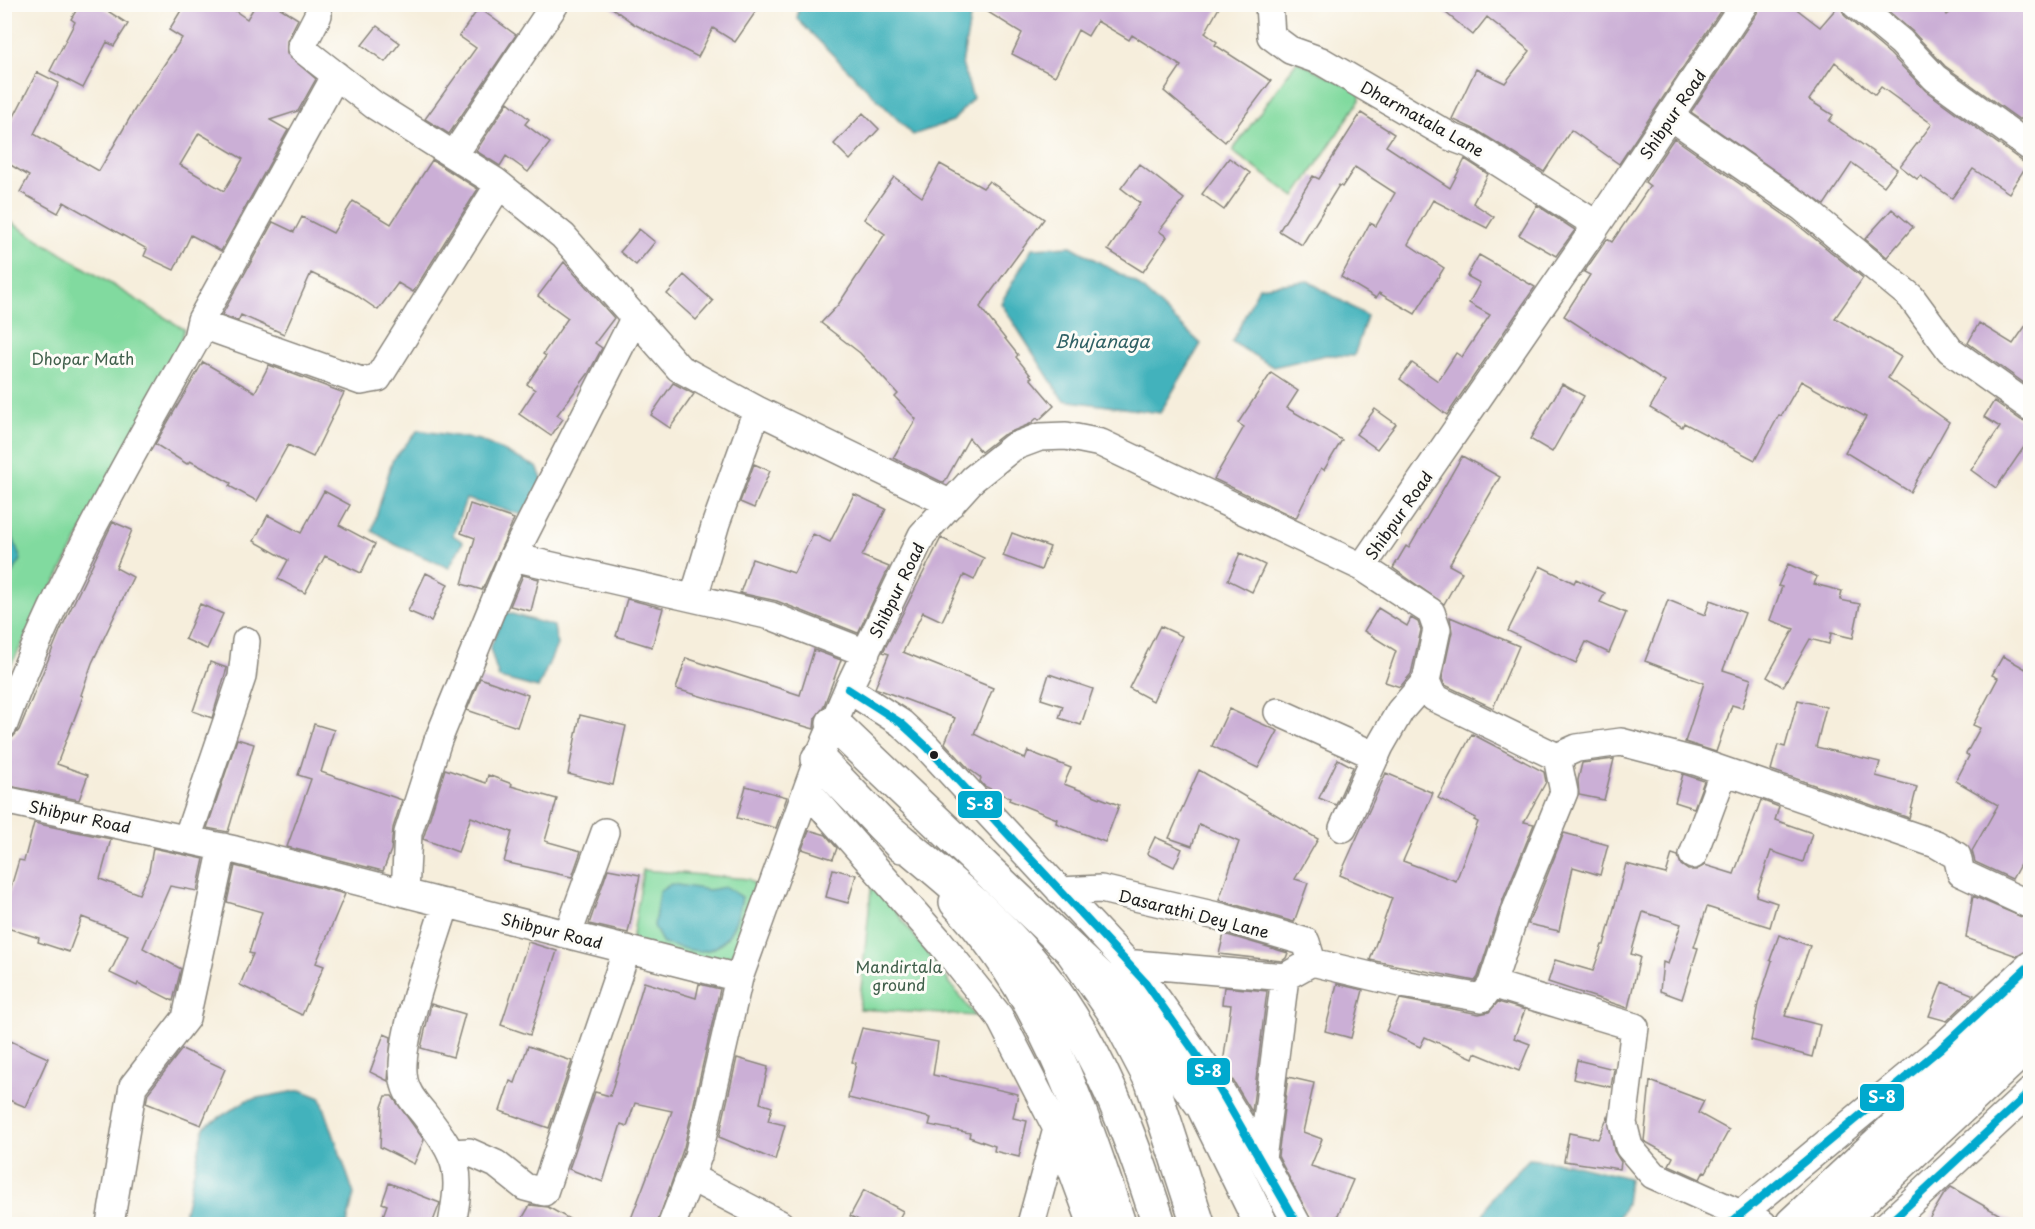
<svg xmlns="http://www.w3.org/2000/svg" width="2035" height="1229" font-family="'Playpen Sans',sans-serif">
<rect width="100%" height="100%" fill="#fdfcf7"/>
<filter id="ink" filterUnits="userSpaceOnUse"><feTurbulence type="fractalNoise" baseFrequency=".0167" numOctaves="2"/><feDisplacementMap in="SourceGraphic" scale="12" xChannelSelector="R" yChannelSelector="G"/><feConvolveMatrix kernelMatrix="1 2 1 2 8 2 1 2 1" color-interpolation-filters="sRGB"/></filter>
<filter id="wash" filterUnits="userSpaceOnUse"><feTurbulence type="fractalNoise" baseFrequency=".008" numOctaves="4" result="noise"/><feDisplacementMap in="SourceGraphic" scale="24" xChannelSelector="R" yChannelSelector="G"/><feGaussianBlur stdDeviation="1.35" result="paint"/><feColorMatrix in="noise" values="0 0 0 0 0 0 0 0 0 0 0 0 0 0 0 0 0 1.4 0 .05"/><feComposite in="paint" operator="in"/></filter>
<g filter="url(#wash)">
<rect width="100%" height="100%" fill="#f6eedc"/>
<path fill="#81da9f" stroke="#4e7b5e" stroke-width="1.5" d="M 1297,61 L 1360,92 L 1360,100 L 1295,197 L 1232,151 Z
M 4,218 L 184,329 L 179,349 L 10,667 L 5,668 Z
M 643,870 L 749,879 L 763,892 L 738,950 L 715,968 L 631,947 Z
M 872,880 L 975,1016 L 859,1009 Z"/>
<path fill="#43b2bc" stroke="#30676c" stroke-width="1.5" d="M 799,5 L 967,5 L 972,8 L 962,64 L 973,98 L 953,121 L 913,135 L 797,19 Z
M 1071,246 L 1136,283 L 1201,344 L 1160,413 L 1063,400 L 1001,303 L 1032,248 Z
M 1308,281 L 1367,316 L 1354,356 L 1326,355 L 1273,367 L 1232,342 L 1259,287 Z
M 418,430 L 480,440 L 537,467 L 544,483 L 522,515 L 466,499 L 453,535 L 463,542 L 449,568 L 396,545 L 372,531 L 392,461 Z
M 5,515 L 21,560 L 5,584 Z
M 505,612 L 554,626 L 557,645 L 538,688 L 499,678 L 490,648 Z
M 671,884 L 709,890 L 726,887 L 742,897 C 738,920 729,950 701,951 C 689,951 675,946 663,944 L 654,926 L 659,892 Z
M 301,1090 L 321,1098 L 354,1194 L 347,1224 L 182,1224 L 204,1127 L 247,1100 Z
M 1529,1159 L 1567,1163 L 1629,1178 L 1626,1204 L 1615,1224 L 1478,1224 L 1495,1193 Z"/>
<g id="blocks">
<path fill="#cbafd6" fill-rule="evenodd" d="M 80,4 L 97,4 L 128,24 L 114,46 L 107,42 L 83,88 L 50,71 L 75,22 L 71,19 Z
M 185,4 L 225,4 L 247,19 L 256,4 L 274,4 L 298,19 L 287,41 L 287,54 L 316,79 L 298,111 L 270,120 L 288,130 L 221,251 L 191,235 L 174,270 L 144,256 L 147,249 L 64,202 L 58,213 L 20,192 L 29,176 L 4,161 L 4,136 L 37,72 L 59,83 L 34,134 L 99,171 L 139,102 L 182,38 L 169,30 ZM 199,133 L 243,159 L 224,191 L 180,165 Z
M 607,4 L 761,4 L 735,42 L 713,28 L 698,57 L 634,24 Z
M 975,4 L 1221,4 L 1205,33 L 1217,42 L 1215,45 L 1271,81 L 1225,142 L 1164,91 L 1181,66 L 1132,35 L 1129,40 L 1097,21 L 1088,36 L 1078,30 L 1055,76 L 1012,54 L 1022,33 Z
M 1435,4 L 1725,4 L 1619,164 L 1571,130 L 1544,172 L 1478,131 L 1452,119 L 1476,69 L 1505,83 L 1530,51 L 1487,17 L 1473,35 Z
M 1760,4 L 1790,4 L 1820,27 L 1840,4 L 1845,16 L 1890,54 L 1926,91 L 2027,165 L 2009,193 L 1973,169 L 1952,198 L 1920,176 L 1917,179 L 1900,166 L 1932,124 L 1881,87 L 1875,95 L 1835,62 L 1809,100 L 1833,115 L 1829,121 L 1897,169 L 1884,186 L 1852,163 L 1824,205 L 1691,112 L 1757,13 Z
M 1880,4 L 1941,4 L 1947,15 L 1962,4 L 2031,4 L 2031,106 L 2020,120 L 1945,66 L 1912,31 Z
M 479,8 L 516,35 L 449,134 L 425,119 L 476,48 L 459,36 Z
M 377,26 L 400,43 L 385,62 L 362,45 Z
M 508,102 L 529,119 L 525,124 L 550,143 L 528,172 L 506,156 L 500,166 L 476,151 Z
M 863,113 L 879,129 L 850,160 L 834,144 Z
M 1361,113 L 1394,134 L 1386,146 L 1450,188 L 1465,159 L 1488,174 L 1473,203 L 1494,217 L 1487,228 L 1433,200 L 1408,244 L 1444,268 L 1415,314 L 1379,293 L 1376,298 L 1341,277 L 1370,223 L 1376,226 L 1395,193 L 1355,167 L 1342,187 L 1339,185 L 1302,245 L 1279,231 L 1313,176 L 1319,179 Z
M 1674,138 L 1793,221 L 1863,278 L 1835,318 L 1901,357 L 1888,378 L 1949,422 L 1910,492 L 1845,452 L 1866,417 L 1801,381 L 1781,416 L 1779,415 L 1755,460 L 1684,423 L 1682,427 L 1650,408 L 1665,382 L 1564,316 L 1590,275 L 1584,272 L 1607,239 L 1612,242 L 1650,186 L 1645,182 Z
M 1229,158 L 1250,173 L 1224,210 L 1202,194 Z
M 432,160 L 478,189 L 413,292 L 398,283 L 378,310 L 353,293 L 311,273 L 284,334 L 241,315 L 238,321 L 222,315 L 273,222 L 294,232 L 302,217 L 333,233 L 353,201 L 391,224 Z
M 940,164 L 983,188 L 989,181 L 1044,219 L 980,307 L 1018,355 L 1016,357 L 1032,377 L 1030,378 L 1054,406 L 1039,420 L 1037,418 L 1030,424 L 1003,435 L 981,452 L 969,438 L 944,483 L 893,458 L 916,419 L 895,397 L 898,394 L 860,353 L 821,323 L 838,305 L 885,234 L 864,219 L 894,177 L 922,197 Z
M 1139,164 L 1184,199 L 1159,231 L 1167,237 L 1143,272 L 1108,250 L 1140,203 L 1121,188 Z
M 1537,205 L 1575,230 L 1556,256 L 1519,235 Z
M 1892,209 L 1913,227 L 1887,257 L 1865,239 Z
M 639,229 L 655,242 L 636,265 L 620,252 Z
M 1479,255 L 1535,287 L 1447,415 L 1400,379 L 1412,363 L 1438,381 L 1456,353 L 1462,357 L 1490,315 L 1469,303 L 1480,283 L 1467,276 Z
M 564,262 L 614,318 L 595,343 L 602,348 L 588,374 L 557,415 L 563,419 L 551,436 L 519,414 L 535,390 L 527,384 L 546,356 L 543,354 L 568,318 L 538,296 Z
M 684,275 L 713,301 L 696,320 L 667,294 Z
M 2031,318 L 2031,388 L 1968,343 L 1979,323 L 2013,344 Z
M 203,362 L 255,392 L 269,365 L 344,393 L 313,457 L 288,445 L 257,501 L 229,486 L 231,483 L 190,461 L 187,464 L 155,444 Z
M 1271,373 L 1298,391 L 1287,408 L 1342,440 L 1324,470 L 1321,468 L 1296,518 L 1214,479 L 1244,427 L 1238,423 Z
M 673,383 L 694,394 L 670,428 L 651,415 Z
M 1562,384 L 1584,396 L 1552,452 L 1530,439 Z
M 1994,401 L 2021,420 L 2031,422 L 2031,437 L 1996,488 L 1971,470 L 2000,427 L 1984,417 Z
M 1375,409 L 1396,424 L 1377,449 L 1356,434 Z
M 1462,456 L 1500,477 L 1449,565 L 1462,572 L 1444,604 L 1393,568 L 1406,546 L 1409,548 Z
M 754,464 L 770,471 L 754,508 L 740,502 Z
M 324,491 L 350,505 L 339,525 L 375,544 L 361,573 L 325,556 L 305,593 L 278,579 L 288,560 L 254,541 L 268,515 L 301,533 Z
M 854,494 L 886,509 L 862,556 L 889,567 L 858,633 L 777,601 L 740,593 L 752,559 L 794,573 L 813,534 L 830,542 Z
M 470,504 L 514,519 L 482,590 L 462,584 L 475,538 L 461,533 Z
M 113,522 L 132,530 L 116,568 L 133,577 L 92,663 L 81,695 L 83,696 L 57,764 L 88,775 L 79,800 L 4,785 L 4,739 L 13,737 L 19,730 L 60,631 Z
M 1012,533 L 1050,547 L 1041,570 L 1003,556 Z
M 941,538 L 984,558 L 974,580 L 964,575 L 942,621 L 923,612 L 903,652 L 993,688 L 974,734 L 1025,759 L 1028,751 L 1071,768 L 1064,784 L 1119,805 L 1105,842 L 1056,823 L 1057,819 L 1009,800 L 1010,798 L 984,786 L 980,781 L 981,778 L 969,769 L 945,743 L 955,718 L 875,688 L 889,654 L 883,652 Z
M 1240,553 L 1265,565 L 1252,592 L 1228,580 Z
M 1788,564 L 1817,577 L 1814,584 L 1842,591 L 1840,600 L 1860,604 L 1853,638 L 1831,633 L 1829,644 L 1810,639 L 1783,687 L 1767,677 L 1794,629 L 1770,620 L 1782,587 L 1778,586 Z
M 1540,566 L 1574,583 L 1576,579 L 1605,593 L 1600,602 L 1626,613 L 1609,653 L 1586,642 L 1576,663 L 1508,631 Z
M 426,573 L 448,584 L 431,621 L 408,611 Z
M 523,575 L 539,579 L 531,611 L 510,606 Z
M 627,599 L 663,608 L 652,647 L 616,636 Z
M 1668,600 L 1705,615 L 1710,600 L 1745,613 L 1723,670 L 1751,679 L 1742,708 L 1732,705 L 1716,752 L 1685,742 L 1704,683 L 1645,661 Z
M 200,604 L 223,614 L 207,649 L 185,639 Z
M 1378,608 L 1407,626 L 1411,618 L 1418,622 L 1421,630 L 1411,674 L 1400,687 L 1385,682 L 1396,651 L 1364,631 Z
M 1450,617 L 1519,646 L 1493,708 L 1445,685 L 1442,679 L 1452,632 Z
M 1160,626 L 1182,636 L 1153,701 L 1129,688 Z
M 814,650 L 841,660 L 823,708 L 815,718 L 814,729 L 676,689 L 686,658 L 800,695 Z
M 2003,656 L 2031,672 L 2031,866 L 2022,861 L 2012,879 L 1975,862 L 1972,851 L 1998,805 L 1956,781 L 1969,756 L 1966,754 L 1980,728 L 1973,725 L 1998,678 L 1992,675 Z
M 210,662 L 227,668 L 212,718 L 193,711 Z
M 1049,674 L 1093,689 L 1081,725 L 1059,718 L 1063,706 L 1041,699 Z
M 480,678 L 528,695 L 517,727 L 467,710 Z
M 1798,700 L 1826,707 L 1816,747 L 1880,762 L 1876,776 L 1917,787 L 1909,818 L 1771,770 L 1778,745 L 1785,747 Z
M 1229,709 L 1278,731 L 1258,768 L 1212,746 Z
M 580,715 L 626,726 L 613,785 L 568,774 Z
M 314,724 L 334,730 L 321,772 L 402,800 L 393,828 L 391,850 L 383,871 L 287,847 L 311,779 L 298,775 Z
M 1472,734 L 1544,772 L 1546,782 L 1524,822 L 1534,824 L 1502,902 L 1478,977 L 1475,981 L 1370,960 L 1392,898 L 1340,875 L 1386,773 L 1433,793 L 1403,861 L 1456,881 L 1478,822 L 1474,820 L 1476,818 L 1438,798 Z
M 237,739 L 254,744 L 228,832 L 207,828 Z
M 1338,759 L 1353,767 L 1336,805 L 1319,798 Z
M 1614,759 L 1604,800 L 1579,795 L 1578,780 L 1582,763 Z
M 445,769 L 486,783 L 488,775 L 512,784 L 511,786 L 557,799 L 545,841 L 581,851 L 572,877 L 504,862 L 512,832 L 471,817 L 458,852 L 423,839 Z
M 1199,770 L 1318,839 L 1295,879 L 1308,883 L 1294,922 L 1219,900 L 1239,842 L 1199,824 L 1192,846 L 1169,838 Z
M 1683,774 L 1704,781 L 1694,808 L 1675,802 Z
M 746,786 L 787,797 L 776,828 L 737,818 Z
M 1761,800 L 1779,807 L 1775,820 L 1812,833 L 1803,862 L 1771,851 L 1756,896 L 1777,903 L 1770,927 L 1707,907 L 1694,947 L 1698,948 L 1682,999 L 1660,991 L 1663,962 L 1668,964 L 1681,924 L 1643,912 L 1631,954 L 1640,957 L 1628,1008 L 1548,982 L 1555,960 L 1593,971 L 1602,945 L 1604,945 L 1626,864 L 1666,874 L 1672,854 L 1678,856 L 1681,865 L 1688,870 L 1696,870 L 1705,865 L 1734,874 Z
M 34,823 L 111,839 L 100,879 L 139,894 L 149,871 L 153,848 L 204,859 L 197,891 L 170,886 L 143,948 L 181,969 L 173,1001 L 138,983 L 137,986 L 110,973 L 128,935 L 82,917 L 69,952 L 38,942 L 39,938 L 4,927 L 4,910 L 19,860 L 24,861 Z
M 809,830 L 826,835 L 837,848 L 833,859 L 802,849 Z
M 1564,833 L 1608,845 L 1600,875 L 1573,867 L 1559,931 L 1528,924 Z
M 1155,837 L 1182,849 L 1174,867 L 1147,854 Z
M 235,866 L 345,894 L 316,963 L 324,966 L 302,1015 L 240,985 L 253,954 L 249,953 L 262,912 L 227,902 Z
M 608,869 L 640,875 L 628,933 L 589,924 Z
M 833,869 L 856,875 L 848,903 L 826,897 Z
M 1973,896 L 2031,921 L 2031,950 L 2017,956 L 1966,938 Z
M 1224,934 L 1288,953 L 1286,958 L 1282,961 L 1219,954 Z
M 1779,935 L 1810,946 L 1785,1016 L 1820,1025 L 1812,1057 L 1751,1040 L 1758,1004 L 1772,961 L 1770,960 Z
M 528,942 L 557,951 L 530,1035 L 501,1025 Z
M 644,982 L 696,998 L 699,984 L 720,989 L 684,1147 L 657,1224 L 629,1224 L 672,1111 L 635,1103 L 627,1126 L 621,1124 L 603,1182 L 569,1169 L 595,1092 L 610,1096 Z
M 1942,982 L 1974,995 L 1947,1021 L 1929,1016 Z
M 1337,984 L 1363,990 L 1351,1038 L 1325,1031 Z
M 1224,987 L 1267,991 L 1252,1112 L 1223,1064 L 1231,1005 L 1222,1004 Z
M 1400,999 L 1479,1014 L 1489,1012 L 1498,1002 L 1525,1010 L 1514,1038 L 1530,1044 L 1519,1071 L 1475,1053 L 1473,1058 L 1425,1037 L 1420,1047 L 1386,1031 Z
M 431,1004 L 465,1014 L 453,1057 L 421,1048 Z
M 862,1028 L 938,1042 L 933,1075 L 1018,1094 L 1013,1118 L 1027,1121 L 1019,1157 L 994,1151 L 995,1146 L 969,1137 L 970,1133 L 929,1125 L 931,1118 L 848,1098 L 856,1063 L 852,1062 Z
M 384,1034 L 391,1037 L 388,1081 L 370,1072 Z
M 4,1038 L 48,1058 L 26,1107 L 4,1098 Z
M 528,1046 L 572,1061 L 549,1128 L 500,1111 L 510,1081 L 515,1083 Z
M 182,1049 L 225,1069 L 201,1125 L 146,1103 L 148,1093 Z
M 737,1058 L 768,1067 L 760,1103 L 772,1107 L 768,1121 L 785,1125 L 775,1160 L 719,1137 Z
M 1577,1060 L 1614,1069 L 1611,1087 L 1573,1079 Z
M 1288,1077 L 1314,1083 L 1303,1132 L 1322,1139 L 1311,1166 L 1353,1180 L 1334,1224 L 1313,1224 L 1278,1156 Z
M 1650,1081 L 1704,1101 L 1698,1113 L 1729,1130 L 1706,1172 L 1704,1171 L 1700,1179 L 1669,1165 L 1673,1157 L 1644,1141 Z
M 386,1096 L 392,1096 L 424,1140 L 414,1164 L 380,1147 L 382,1107 Z
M 1608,1117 L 1614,1151 L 1621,1162 L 1620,1169 L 1564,1161 L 1569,1133 L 1598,1139 Z
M 389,1183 L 440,1203 L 432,1224 L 380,1224 L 387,1205 L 382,1203 Z
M 1951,1187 L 2016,1224 L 1926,1224 L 1944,1194 Z
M 864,1190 L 903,1211 L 896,1224 L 867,1224 L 850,1216 Z
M 530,1205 L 548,1207 L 578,1224 L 519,1224 Z"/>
</g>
</g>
<g filter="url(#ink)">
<use href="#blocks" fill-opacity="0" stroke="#89857c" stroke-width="1.5"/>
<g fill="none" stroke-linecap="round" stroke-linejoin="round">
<defs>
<path id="minor" d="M 1269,4 L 1271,36 L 1290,50 L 1321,61 L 1451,137 L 1470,144 L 1597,225
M 1855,4 L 1901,42 L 1935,78 L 2030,147
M 318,15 L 301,48 L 374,105 L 496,182 L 563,236 L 679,368 L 757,410 L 951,504
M 1670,116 L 1803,208 L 1911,297 L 1950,350 L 2030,407
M 454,155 L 555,4
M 200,324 L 361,381 L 378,378 L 499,185
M 513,557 L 771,616 L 866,653
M 1362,567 L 1431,612 L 1437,629 L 1426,681 L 1433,697 L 1557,757 L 1564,792 L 1517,907 L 1492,984
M 694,597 L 716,523 L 757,410
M 848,689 L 901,723 L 927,747 L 1146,983 L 1213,1078 L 1262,1159 L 1297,1224
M 1278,712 L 1376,756
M 4,724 C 54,588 126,464 197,338 L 201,320 L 336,75
M 1557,757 L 1577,748 L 1621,742 L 1698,762 L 1936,844 L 1957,856 L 1961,873 L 2030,905
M 807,790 L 940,942 L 999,1016 L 1057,1129 L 1092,1224
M 4,800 L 235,850 L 739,978
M 1343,828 L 1380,746 L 1400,711 L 1426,681
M 187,839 L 242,677 L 246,641
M 1693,855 L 1724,771
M 1060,891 L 1101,889 L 1221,917 L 1306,942 L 1312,962 L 1408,985 L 1482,998 L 1492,984 L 1635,1027 L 1623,1123 L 1629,1147 L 1653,1175 L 1763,1224
M 405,893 L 408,833 L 438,740 L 513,557 L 635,317
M 446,903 C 434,944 396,1044 404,1080 C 406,1094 417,1105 425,1115 C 459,1159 462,1170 452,1224
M 568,934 L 605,832
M 1124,963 L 1285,977 L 1312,962
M 451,1153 L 469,1152 L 496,1164 L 525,1187 L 544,1192 L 627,949
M 1262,1159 L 1285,977
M 690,1177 L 780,1224
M 110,1224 L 133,1086 L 186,1018 L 223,847
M 672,1224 L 698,1156 L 739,978 L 818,759 L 848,689 L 922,535 L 973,479 L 1013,447 L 1040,437 L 1066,436 L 1101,443 L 1362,567 L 1597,225 L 1744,4
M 1031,1224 L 1057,1129
M 1729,1224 L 1940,1049 L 2030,965
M 1888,1224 L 2030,1092"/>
<path id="major" d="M 833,723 L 1131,1007 L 1203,1106 L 1261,1224
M 818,759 L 902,846
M 956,902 C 1042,991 1081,1110 1119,1224
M 1792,1224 L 2030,1001
M 1836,1224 L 2030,1043"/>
<path id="highway" d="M 882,825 C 937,871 994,915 1039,971 C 1098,1044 1131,1136 1159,1224
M 1072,951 L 1119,1019 L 1152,1082 L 1198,1224"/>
</defs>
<use href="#minor" stroke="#89857c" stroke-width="30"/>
<use href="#major" stroke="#89857c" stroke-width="36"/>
<use href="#highway" stroke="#89857c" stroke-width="36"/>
<use href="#minor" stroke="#fff" stroke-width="27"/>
<use href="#major" stroke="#fff" stroke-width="33"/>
<use href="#highway" stroke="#fff" stroke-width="33"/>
<defs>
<path id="bus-1" d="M 848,689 L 901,723 L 927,747 L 1146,983 L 1213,1078 L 1297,1224
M 1729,1224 L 1940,1049 L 2030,965
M 1888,1224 L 2030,1092"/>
</defs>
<use href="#bus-1" stroke="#fdfcf7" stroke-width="12"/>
<use href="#bus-1" stroke="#00a9ce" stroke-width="8"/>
</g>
</g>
<circle fill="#1c1c1c" stroke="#fdfcf7" stroke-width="2" cx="934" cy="755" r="5"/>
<g text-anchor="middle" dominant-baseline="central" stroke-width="6" stroke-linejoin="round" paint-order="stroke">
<g font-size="16" fill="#1c1c1c" stroke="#fdfcf7">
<text transform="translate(1672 114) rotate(-56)">Shibpur Road</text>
<text transform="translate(1423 118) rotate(29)">Dharmatala Lane</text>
<text transform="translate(1398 515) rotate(-55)">Shibpur Road</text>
<text transform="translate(896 590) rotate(-64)">Shibpur Road</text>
<text transform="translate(80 816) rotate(12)">Shibpur Road</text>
<text transform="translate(1194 913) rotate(14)">Dasarathi Dey Lane</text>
<text transform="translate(552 930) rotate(14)">Shibpur Road</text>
</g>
<g font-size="16" fill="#3f5e4a" stroke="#fdfcf7">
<text x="83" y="358">Dhopar Math</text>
<text x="899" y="966">Mandirtala<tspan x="899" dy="18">ground</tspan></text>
</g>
<g font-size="18" font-style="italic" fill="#2e6064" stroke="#fdfcf7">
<text x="1102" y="340">Bhujanaga</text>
</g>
</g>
<g stroke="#fdfcf7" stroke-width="2">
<rect x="957" y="790" width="46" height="29" rx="6" fill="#00a9ce"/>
<rect x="1186" y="1057" width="45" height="29" rx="6" fill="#00a9ce"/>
<rect x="1859" y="1083" width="46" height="29" rx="6" fill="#00a9ce"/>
</g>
<g font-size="16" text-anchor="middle" font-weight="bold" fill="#fff">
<text x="980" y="810">S-8</text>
<text x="1208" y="1077">S-8</text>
<text x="1882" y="1103">S-8</text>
</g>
<rect width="2035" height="1229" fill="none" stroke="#fdfcf7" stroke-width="24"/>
</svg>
